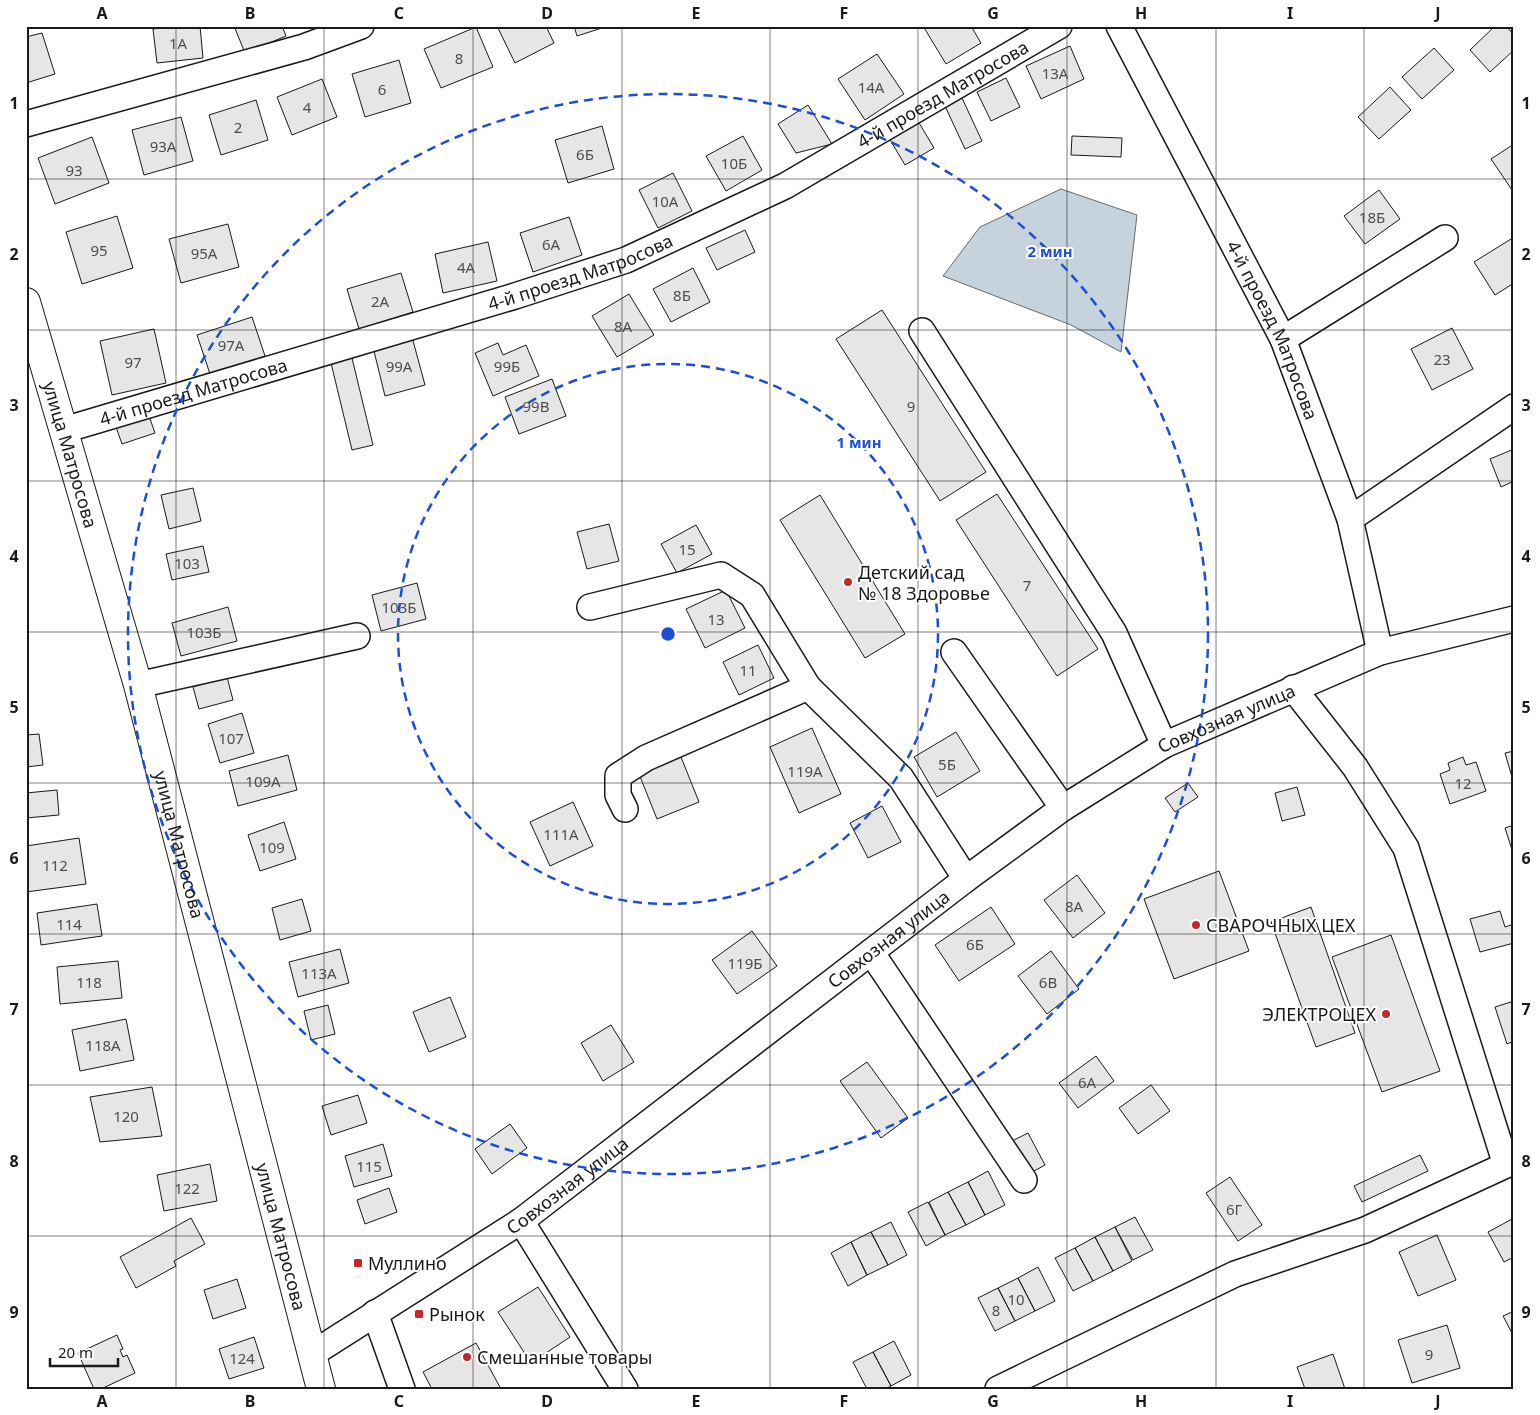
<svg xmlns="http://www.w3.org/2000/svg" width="1540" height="1415" font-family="'Noto Sans',sans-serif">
<rect width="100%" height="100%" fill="#fff"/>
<path fill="#c6d2dc" stroke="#6a6a6a" d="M 1061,189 L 1137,215 L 1121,352 L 1071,325 L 943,276 L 980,227 Z"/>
<path fill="#e6e6e6" stroke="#1a1a1a" d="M 173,26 L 200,26 L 203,58 L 157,63 L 153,29 Z
M 234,26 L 282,26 L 286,36 L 245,53 Z
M 497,26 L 546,26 L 554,43 L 515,63 Z
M 574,26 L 608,26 L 577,36 Z
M 923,26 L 971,26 L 981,43 L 946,64 Z
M 1495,26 L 1506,26 L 1514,35 L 1514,50 L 1490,72 L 1470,50 Z
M 476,27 L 493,67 L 441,88 L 424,49 Z
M 42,33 L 55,74 L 26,83 L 26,37 Z
M 1070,46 L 1084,79 L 1041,99 L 1026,66 Z
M 1434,48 L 1454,70 L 1422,99 L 1402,77 Z
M 877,54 L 904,94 L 865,120 L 838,79 Z
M 399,60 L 411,103 L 365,117 L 352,74 Z
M 1006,78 L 1020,107 L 991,121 L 977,92 Z
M 322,79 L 337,117 L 292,135 L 277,97 Z
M 1390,87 L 1411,110 L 1379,139 L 1358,117 Z
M 962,98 L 982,141 L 965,149 L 945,106 Z
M 256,100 L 268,140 L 221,155 L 209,115 Z
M 808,105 L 832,144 L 796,153 L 778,124 Z
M 181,117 L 193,161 L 144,175 L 132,130 Z
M 918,121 L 934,148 L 905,165 L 889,138 Z
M 602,126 L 614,169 L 568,183 L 555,140 Z
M 743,136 L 762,170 L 726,191 L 706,156 Z
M 1072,136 L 1122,138 L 1121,157 L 1071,155 Z
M 92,137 L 109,183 L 55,204 L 38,158 Z
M 1514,144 L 1514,193 L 1491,159 Z
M 673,173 L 692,211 L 658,228 L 639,190 Z
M 1379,190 L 1400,219 L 1365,244 L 1344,216 Z
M 117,216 L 133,268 L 82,284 L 66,232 Z
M 569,217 L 582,255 L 533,272 L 520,233 Z
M 228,224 L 239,267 L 181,283 L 169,239 Z
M 745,230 L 755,252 L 717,270 L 706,248 Z
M 1511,239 L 1514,243 L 1514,283 L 1495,295 L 1474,262 Z
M 488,242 L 497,281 L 443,293 L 435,254 Z
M 693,268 L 710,302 L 671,322 L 653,289 Z
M 401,273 L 413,312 L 359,329 L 347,289 Z
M 629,294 L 654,335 L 617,357 L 592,316 Z
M 882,310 L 986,472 L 940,501 L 836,339 Z
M 252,317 L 265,356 L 210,374 L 197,335 Z
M 1452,328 L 1473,369 L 1432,390 L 1411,349 Z
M 154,329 L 166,383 L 112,395 L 100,341 Z
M 412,337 L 425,385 L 385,396 L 373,347 Z
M 498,343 L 503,355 L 526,345 L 539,376 L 493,396 L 475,353 Z
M 352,358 L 373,445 L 352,450 L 331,363 Z
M 552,379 L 566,416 L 519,434 L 505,397 Z
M 149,416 L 155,433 L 122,444 L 116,427 Z
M 1514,449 L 1514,481 L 1501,487 L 1490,459 Z
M 193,488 L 201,521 L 169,529 L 161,495 Z
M 997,494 L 1098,649 L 1057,676 L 956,520 Z
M 820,495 L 905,634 L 865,658 L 780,520 Z
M 609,524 L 619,561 L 587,569 L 577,532 Z
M 696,525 L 712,554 L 677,573 L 661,544 Z
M 203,546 L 209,572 L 172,580 L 166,554 Z
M 417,583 L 426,619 L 381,631 L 372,595 Z
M 726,590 L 745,628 L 705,648 L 686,609 Z
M 228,607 L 237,641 L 181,656 L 172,623 Z
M 758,645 L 774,678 L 739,695 L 723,662 Z
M 227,677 L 233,700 L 199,709 L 193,687 Z
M 242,713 L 254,753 L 220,763 L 208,724 Z
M 812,728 L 841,794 L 799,813 L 770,747 Z
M 956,732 L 980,771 L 937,797 L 914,757 Z
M 39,734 L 43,765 L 26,767 L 26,735 Z
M 1514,751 L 1514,784 L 1505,753 Z
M 288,755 L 297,790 L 238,806 L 229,771 Z
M 681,757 L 699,802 L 657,819 L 639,774 Z
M 1463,757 L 1466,765 L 1476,762 L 1486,791 L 1450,804 L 1440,774 L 1450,770 L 1448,763 Z
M 1188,783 L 1198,797 L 1175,812 L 1165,798 Z
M 1297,787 L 1305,815 L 1282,821 L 1275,793 Z
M 57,790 L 59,815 L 26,818 L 26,793 Z
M 573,802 L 593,846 L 550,866 L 530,822 Z
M 882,806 L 901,842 L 868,858 L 850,823 Z
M 284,822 L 296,859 L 260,871 L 248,835 Z
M 1514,825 L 1514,856 L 1505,828 Z
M 79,838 L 86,884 L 26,892 L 26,846 Z
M 1219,871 L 1249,951 L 1174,979 L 1144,899 Z
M 1077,875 L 1105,913 L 1073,938 L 1044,900 Z
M 302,899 L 311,931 L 280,940 L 272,908 Z
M 97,904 L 102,936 L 41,945 L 37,913 Z
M 991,907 L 1015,944 L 959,981 L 935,945 Z
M 1311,907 L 1355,1033 L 1316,1047 L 1271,922 Z
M 1500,911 L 1505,927 L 1514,924 L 1514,943 L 1480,952 L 1470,919 Z
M 752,931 L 777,966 L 737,994 L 712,960 Z
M 1391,935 L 1440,1071 L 1382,1092 L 1332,957 Z
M 340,949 L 349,983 L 298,997 L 289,962 Z
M 1051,951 L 1079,989 L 1047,1014 L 1018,976 Z
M 118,961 L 122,998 L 60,1004 L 57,967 Z
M 450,997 L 466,1037 L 429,1052 L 413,1012 Z
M 1514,1001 L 1514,1041 L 1507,1044 L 1495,1007 Z
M 328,1005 L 335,1034 L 311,1040 L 304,1011 Z
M 126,1019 L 134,1060 L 80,1071 L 72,1030 Z
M 611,1025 L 634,1062 L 603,1081 L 581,1043 Z
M 1096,1056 L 1114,1081 L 1078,1108 L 1059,1083 Z
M 867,1062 L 908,1118 L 881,1138 L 840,1081 Z
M 1151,1085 L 1170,1111 L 1138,1134 L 1119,1108 Z
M 152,1087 L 162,1136 L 100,1142 L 90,1097 Z
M 358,1095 L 367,1123 L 331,1135 L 322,1106 Z
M 510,1124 L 527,1148 L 492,1174 L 475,1149 Z
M 1028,1133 L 1045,1165 L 1025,1176 L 1008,1143 Z
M 383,1144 L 392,1176 L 354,1187 L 345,1156 Z
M 1420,1155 L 1428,1171 L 1362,1202 L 1354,1186 Z
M 210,1164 L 217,1201 L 164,1211 L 157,1175 Z
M 988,1171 L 1005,1205 L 985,1215 L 968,1182 Z
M 1230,1177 L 1262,1225 L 1238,1241 L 1206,1193 Z
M 968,1182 L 985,1215 L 966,1225 L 948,1192 Z
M 389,1188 L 397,1212 L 365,1224 L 357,1200 Z
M 948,1192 L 966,1225 L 945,1235 L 929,1202 Z
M 928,1202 L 945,1235 L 926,1246 L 908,1212 Z
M 1135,1217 L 1153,1250 L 1133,1260 L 1115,1227 Z
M 191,1218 L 205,1244 L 174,1261 L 176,1266 L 136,1288 L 120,1257 Z
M 1514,1218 L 1514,1257 L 1504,1262 L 1488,1232 Z
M 891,1222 L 907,1255 L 888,1265 L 871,1232 Z
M 1115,1227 L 1132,1261 L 1113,1271 L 1095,1237 Z
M 871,1232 L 888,1265 L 867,1275 L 851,1242 Z
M 1437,1235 L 1456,1280 L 1418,1296 L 1399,1252 Z
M 1095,1237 L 1113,1271 L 1093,1281 L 1075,1248 Z
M 851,1242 L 867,1275 L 848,1286 L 831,1253 Z
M 1075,1248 L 1093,1281 L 1073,1291 L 1055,1258 Z
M 1038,1267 L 1055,1301 L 1035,1311 L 1018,1278 Z
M 1018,1278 L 1035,1311 L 1015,1321 L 998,1288 Z
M 237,1279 L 246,1308 L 213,1319 L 204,1290 Z
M 538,1287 L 570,1337 L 531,1363 L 498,1312 Z
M 998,1288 L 1015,1321 L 995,1331 L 978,1298 Z
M 1514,1311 L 1514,1337 L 1503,1316 Z
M 1447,1325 L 1460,1368 L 1412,1383 L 1398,1340 Z
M 117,1335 L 123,1349 L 120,1350 L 123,1357 L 127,1355 L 135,1373 L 101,1389 L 94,1389 L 78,1353 Z
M 254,1337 L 264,1368 L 229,1379 L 219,1349 Z
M 894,1341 L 911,1375 L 891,1386 L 873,1352 Z
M 476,1343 L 501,1389 L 432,1389 L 423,1372 Z
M 873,1352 L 891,1386 L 885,1389 L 867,1389 L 853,1362 Z
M 1333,1354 L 1345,1389 L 1305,1389 L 1297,1367 Z"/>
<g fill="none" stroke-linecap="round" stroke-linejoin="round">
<defs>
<g id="minor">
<path id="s1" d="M 1119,26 L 1283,339 L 1350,519 L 1380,652"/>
<path d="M 26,124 L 304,47 L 361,26"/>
<path d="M 922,331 L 1114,633 L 1164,745"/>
<path d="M 1283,339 L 1445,238"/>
<path id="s2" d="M 64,430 L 515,296 L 626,260 L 785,186 L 1059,26"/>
<path d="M 1350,519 L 1514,407"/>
<path d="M 590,607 L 721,575 L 752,595 L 808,687 L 901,778 L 966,879"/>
<path d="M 954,652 L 1063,808"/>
<path d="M 138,685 L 357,636"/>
<path d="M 625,809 L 618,795 L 618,776 L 646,758 L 808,687"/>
<path d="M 871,952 L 1024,1180"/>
<path d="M 521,1221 L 625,1389"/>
<path d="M 375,1313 L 402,1389"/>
<path id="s3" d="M 312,1354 L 521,1221 L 966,879 L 1063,808 L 1164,745 L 1380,652 L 1514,619"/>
<path d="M 998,1389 L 1235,1274 L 1365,1230 L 1506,1165 L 1406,848 L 1355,767 L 1293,688"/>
</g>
<g id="major">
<path id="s4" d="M 26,302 L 138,685 L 321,1389"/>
</g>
</defs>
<use href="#minor" stroke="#1a1a1a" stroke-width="28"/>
<use href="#major" stroke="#1a1a1a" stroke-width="30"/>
<use href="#minor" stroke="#fff" stroke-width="25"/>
<use href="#major" stroke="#fff" stroke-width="28"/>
</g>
<path fill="none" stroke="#1a1a1a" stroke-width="1" stroke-opacity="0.55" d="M 176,26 L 176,1389M 324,26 L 324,1389M 473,26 L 473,1389M 622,26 L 622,1389M 770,26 L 770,1389M 918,26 L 918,1389M 1067,26 L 1067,1389M 1216,26 L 1216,1389M 1364,26 L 1364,1389M 26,179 L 1514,179M 26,330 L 1514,330M 26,481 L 1514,481M 26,632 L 1514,632M 26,783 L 1514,783M 26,934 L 1514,934M 26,1085 L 1514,1085M 26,1236 L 1514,1236"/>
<g fill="none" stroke="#1d4ed8" stroke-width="2.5" stroke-dasharray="9 6">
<circle cx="668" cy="634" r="270"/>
<circle cx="668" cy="634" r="540"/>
</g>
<g fill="#c62828" stroke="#fff" stroke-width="2">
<circle cx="848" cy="582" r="5"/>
<circle cx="1196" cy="925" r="5"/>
<circle cx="1386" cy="1014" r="5"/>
<rect x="353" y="1258" width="10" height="10" rx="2.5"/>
<rect x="414" y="1309" width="10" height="10" rx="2.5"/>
<circle cx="467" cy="1357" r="5"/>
</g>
<g text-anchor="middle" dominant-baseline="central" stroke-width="4" stroke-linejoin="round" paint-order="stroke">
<g font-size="15" fill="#4d4d4d">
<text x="178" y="43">1А</text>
<text x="459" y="58">8</text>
<text x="1055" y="73">13А</text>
<text x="871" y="87">14А</text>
<text x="382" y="89">6</text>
<text x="307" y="107">4</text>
<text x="238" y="127">2</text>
<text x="163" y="146">93А</text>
<text x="585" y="154">6Б</text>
<text x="734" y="163">10Б</text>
<text x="74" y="170">93</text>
<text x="665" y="201">10А</text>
<text x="1372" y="217">18Б</text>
<text x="551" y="244">6А</text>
<text x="99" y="250">95</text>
<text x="204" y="253">95А</text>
<text x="466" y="267">4А</text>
<text x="682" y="295">8Б</text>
<text x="380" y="301">2А</text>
<text x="623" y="326">8А</text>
<text x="231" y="345">97А</text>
<text x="1442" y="359">23</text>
<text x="133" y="362">97</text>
<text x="399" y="366">99А</text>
<text x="507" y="366">99Б</text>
<text x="536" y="406">99В</text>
<text x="911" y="406">9</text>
<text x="687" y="549">15</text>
<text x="187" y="563">103</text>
<text x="1027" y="585">7</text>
<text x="399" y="607">103Б</text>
<text x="716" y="619">13</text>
<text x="204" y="632">103Б</text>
<text x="748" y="670">11</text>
<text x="231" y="738">107</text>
<text x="947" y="764">5Б</text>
<text x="805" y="771">119А</text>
<text x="263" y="781">109А</text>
<text x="1463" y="783">12</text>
<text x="561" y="834">111А</text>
<text x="272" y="847">109</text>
<text x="55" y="865">112</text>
<text x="1074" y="906">8А</text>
<text x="69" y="924">114</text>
<text x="975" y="944">6Б</text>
<text x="745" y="963">119Б</text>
<text x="319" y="973">113А</text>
<text x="89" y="982">118</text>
<text x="1048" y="982">6В</text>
<text x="103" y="1045">118А</text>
<text x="1087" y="1082">6А</text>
<text x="126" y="1116">120</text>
<text x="369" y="1166">115</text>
<text x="187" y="1188">122</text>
<text x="1234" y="1209">6Г</text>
<text x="1016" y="1299">10</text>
<text x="996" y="1310">8</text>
<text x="1429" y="1354">9</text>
<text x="242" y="1358">124</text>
</g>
<g font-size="18" fill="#1a1a1a" stroke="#fff">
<text stroke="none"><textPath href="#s2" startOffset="945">4-й проезд Матросова</textPath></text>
<text stroke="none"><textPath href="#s2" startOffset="540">4-й проезд Матросова</textPath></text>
<text stroke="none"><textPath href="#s1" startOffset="341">4-й проезд Матросова</textPath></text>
<text stroke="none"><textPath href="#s2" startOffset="135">4-й проезд Матросова</textPath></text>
<text stroke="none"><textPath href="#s4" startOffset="159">улица Матросова</textPath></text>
<text stroke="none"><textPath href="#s3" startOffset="1116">Совхозная улица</textPath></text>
<text stroke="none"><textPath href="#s4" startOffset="564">улица Матросова</textPath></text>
<text stroke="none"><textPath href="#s3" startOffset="711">Совхозная улица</textPath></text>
<text stroke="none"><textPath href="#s3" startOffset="306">Совхозная улица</textPath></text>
<text stroke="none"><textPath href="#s4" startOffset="969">улица Матросова</textPath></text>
</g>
<g font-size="18" fill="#1a1a1a" stroke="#fff" text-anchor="start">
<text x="858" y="572">Детский сад<tspan x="858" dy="21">№ 18 Здоровье</tspan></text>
<text x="1206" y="925">СВАРОЧНЫХ ЦЕХ</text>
<text x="1376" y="1014" text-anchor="end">ЭЛЕКТРОЦЕХ</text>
<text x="368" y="1263">Муллино</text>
<text x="429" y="1314">Рынок</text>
<text x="477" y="1357">Смешанные товары</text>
</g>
</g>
<circle cx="668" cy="634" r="8" fill="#1d4ed8" stroke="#fff" stroke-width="2.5"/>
<g font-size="15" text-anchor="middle" font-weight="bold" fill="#1d4ed8" stroke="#fff" stroke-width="4" stroke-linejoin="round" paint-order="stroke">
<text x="1050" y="257">2 мин</text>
<text x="859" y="448">1 мин</text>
</g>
<rect width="1540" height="1415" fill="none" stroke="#ffffff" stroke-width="55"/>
<path d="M50 1358v8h68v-8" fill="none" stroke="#1a1a1a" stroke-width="2.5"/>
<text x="58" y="1358" font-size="15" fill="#1a1a1a" stroke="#ffffff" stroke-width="4" paint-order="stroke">20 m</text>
<rect x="28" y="28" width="1484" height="1360" fill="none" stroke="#1a1a1a" stroke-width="2"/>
<g font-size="16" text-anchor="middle" font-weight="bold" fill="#1a1a1a">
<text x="102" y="19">A</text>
<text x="250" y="19">B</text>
<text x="399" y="19">C</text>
<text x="547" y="19">D</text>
<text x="696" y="19">E</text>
<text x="844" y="19">F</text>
<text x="993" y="19">G</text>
<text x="1141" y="19">H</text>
<text x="1290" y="19">I</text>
<text x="1438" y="19">J</text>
<text x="14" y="109">1</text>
<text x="1526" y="109">1</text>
<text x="14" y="260">2</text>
<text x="1526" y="260">2</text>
<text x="14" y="411">3</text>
<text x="1526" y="411">3</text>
<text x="14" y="562">4</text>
<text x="1526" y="562">4</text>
<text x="14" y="713">5</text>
<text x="1526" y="713">5</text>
<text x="14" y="864">6</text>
<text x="1526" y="864">6</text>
<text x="14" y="1015">7</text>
<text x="1526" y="1015">7</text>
<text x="14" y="1167">8</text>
<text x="1526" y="1167">8</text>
<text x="14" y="1318">9</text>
<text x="1526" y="1318">9</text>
<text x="102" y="1407">A</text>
<text x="250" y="1407">B</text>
<text x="399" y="1407">C</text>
<text x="547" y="1407">D</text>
<text x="696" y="1407">E</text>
<text x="844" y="1407">F</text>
<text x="993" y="1407">G</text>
<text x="1141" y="1407">H</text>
<text x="1290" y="1407">I</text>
<text x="1438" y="1407">J</text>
</g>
</svg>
